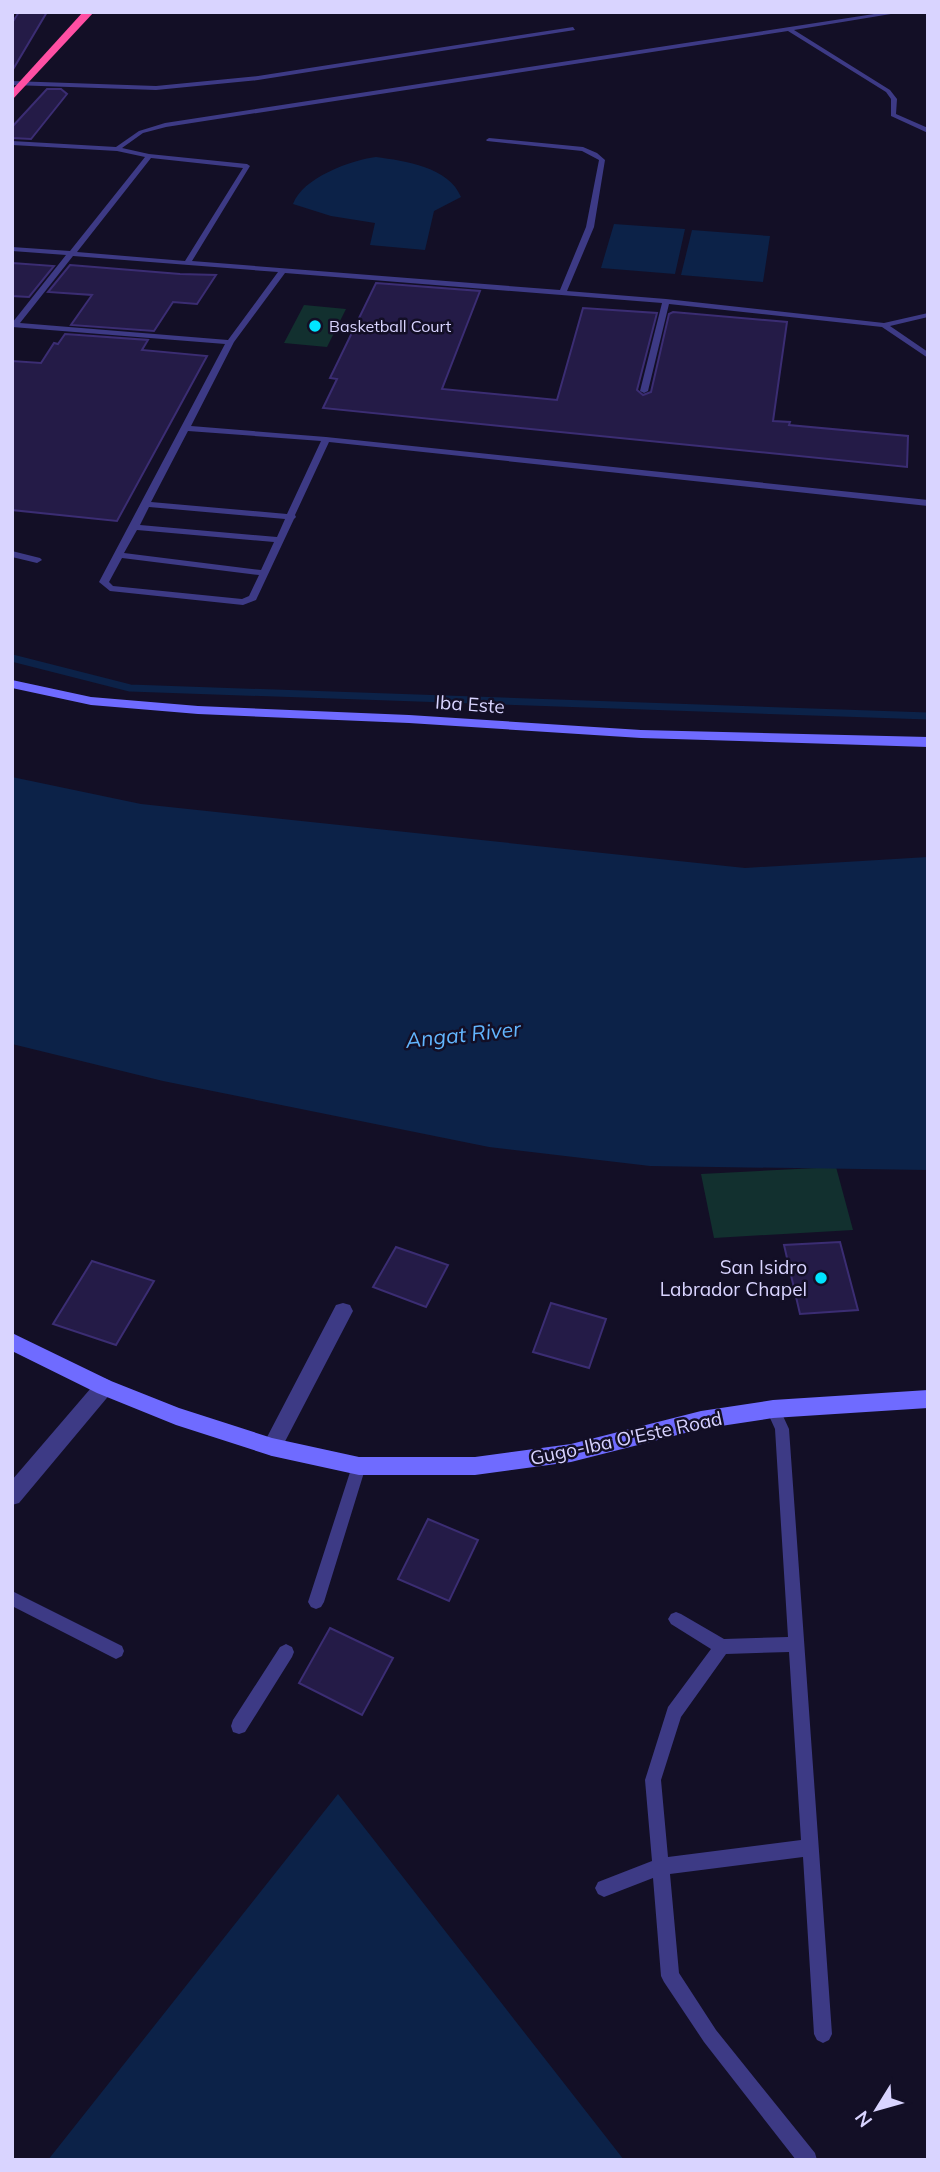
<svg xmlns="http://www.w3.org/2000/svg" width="940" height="2172" font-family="Mulish,sans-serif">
<rect width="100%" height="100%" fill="#130f26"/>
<path fill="#12302f" d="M 304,305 L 346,309 L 327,347 L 284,343 Z
M 836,1167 L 853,1230 L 714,1238 L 701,1174 Z"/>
<path fill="#0c2248" d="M 376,157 C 405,161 449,167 461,197 L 434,211 L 425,250 L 370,245 L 375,223 L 331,216 L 293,204 C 302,178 351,160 376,157 Z
M 614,224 L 685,229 L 675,274 L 601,268 Z
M 692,230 L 770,236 L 763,282 L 681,275 Z
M 12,777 L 141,804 L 745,868 L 928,857 L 928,1170 L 650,1166 L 489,1147 L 163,1081 L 12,1044 Z
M 338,1794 L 624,2160 L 48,2160 Z"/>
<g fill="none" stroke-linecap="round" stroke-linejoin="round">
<path stroke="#0c2248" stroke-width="7" d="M 12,658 L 130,688 L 928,716"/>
</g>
<path fill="#241b47" stroke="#3b2d73" stroke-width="2" d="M 19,12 L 47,12 L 12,71 L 12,23 Z
M 47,89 L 61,89 L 67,94 L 31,139 L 12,138 L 12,127 Z
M 12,263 L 54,266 L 29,297 L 12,296 Z
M 70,265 L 180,274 L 216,275 L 197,304 L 173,302 L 154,331 L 71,325 L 92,295 L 48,292 Z
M 376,283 L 480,291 L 442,389 L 557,400 L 583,308 L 657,313 L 637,390 L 643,395 L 651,392 L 669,314 L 673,312 L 787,322 L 773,421 L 790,422 L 789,425 L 908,436 L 907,467 L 323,408 L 337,379 L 330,378 Z
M 65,334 L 148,340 L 142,350 L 207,356 L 117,521 L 12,510 L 12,361 L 41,363 L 54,343 L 58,344 Z
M 840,1242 L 858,1310 L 800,1314 L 784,1245 Z
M 396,1247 L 448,1265 L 426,1307 L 373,1287 Z
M 92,1261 L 154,1281 L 116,1345 L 53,1324 Z
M 551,1303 L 606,1319 L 589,1368 L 533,1352 Z
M 428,1519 L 478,1540 L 449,1601 L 398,1579 Z
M 330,1628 L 393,1658 L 362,1715 L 299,1683 Z"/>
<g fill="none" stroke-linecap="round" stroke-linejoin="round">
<path fill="#3d3a85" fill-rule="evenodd" d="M 887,12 L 903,12 L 794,30 L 890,90 L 897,99 L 896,114 L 928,128 L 928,133 L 891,116 L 891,99 L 886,92 L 788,31 L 166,127 L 143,133 L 122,148 L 149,154 L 247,164 L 250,166 L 192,261 L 560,290 L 586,227 L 599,160 L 582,151 L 487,141 L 486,140 L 489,138 L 583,147 L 597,153 L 605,160 L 594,227 L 567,291 L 666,299 L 884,323 L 928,313 L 928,317 L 890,326 L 928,352 L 928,358 L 882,327 L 669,304 L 648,391 L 644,393 L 640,391 L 662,303 L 285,273 L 234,342 L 191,426 L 326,437 L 928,500 L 928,506 L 329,442 L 295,515 L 296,517 L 294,519 L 256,600 L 243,605 L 110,591 L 99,582 L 225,344 L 12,327 L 12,323 L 66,255 L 12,251 L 12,247 L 70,251 L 145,157 L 117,151 L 12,145 L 12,141 L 116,147 L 139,131 L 165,123 ZM 151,158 L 243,168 L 185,261 L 77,252 ZM 73,256 L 278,272 L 228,340 L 20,323 ZM 188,431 L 321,441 L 287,514 L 151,502 ZM 149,507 L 285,519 L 277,537 L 140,525 ZM 137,530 L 274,542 L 261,570 L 124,553 ZM 122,558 L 259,575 L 249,596 L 242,599 L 113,586 L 109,582 Z
M 573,27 L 575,30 L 258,80 L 156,90 L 12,85 L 12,81 L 156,86 L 258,76 Z
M 12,551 L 40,558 L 42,560 L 37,563 L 12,557 Z
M 773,1403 L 778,1405 L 789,1429 L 832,2034 L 829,2040 L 823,2043 L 817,2040 L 814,2034 L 803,1857 L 670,1874 L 679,1973 L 716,2030 L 815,2153 L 817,2160 L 796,2160 L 704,2042 L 664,1982 L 661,1976 L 653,1878 L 604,1897 L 598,1894 L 595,1888 L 598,1882 L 652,1861 L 645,1780 L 668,1707 L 711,1649 L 671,1624 L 668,1619 L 671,1614 L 676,1612 L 681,1614 L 724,1639 L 788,1637 L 775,1429 L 766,1409 L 768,1405 ZM 789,1652 L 801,1840 L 668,1857 L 661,1780 L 681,1717 L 726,1654 Z
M 359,1459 L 364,1461 L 366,1466 L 324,1602 L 321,1607 L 316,1609 L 311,1607 L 308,1602 L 352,1466 L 354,1461 Z
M 12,1591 L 122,1646 L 124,1651 L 122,1656 L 116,1659 L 110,1656 L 12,1606 Z
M 286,1644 L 292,1647 L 294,1652 L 292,1657 L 245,1732 L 239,1734 L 233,1732 L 231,1726 L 233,1720 L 280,1647 Z"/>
<path fill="#3d3a85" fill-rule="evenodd" d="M 343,1303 L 350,1305 L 353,1311 L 279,1453 L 272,1456 L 265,1453 L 262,1447 L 265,1441 L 336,1305 Z
M 104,1378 L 111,1381 L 114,1387 L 111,1393 L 19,1503 L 12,1505 L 12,1480 L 97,1381 Z"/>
<path fill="#6f6bff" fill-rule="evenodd" d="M 12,680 L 91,697 L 198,706 L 409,715 L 641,730 L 928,737 L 928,747 L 641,738 L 409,723 L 198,714 L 91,705 L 12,688 Z
M 12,1333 L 111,1381 L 179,1408 L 272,1438 L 359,1457 L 475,1457 L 571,1444 L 701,1411 L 773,1400 L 928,1390 L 928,1408 L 773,1418 L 701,1429 L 571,1462 L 475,1475 L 359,1475 L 272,1456 L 176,1425 L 97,1393 L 12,1351 Z"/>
<path fill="#ff4fa3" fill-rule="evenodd" d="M 83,12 L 94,12 L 12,100 L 12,90 Z"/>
</g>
<g fill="#00e5ff" stroke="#130f26" stroke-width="2.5">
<circle cx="315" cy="326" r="7"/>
<circle cx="821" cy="1278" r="7"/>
</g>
<g text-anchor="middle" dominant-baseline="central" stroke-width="5" stroke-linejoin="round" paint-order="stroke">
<g font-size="16" fill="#d9d4ff" stroke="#130f26" text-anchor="start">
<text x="329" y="326">Basketball Court</text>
</g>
<g font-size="19" fill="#d9d4ff" stroke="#130f26">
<text transform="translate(470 704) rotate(4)">Iba Este</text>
<text transform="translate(626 1438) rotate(-12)">Gugo-Iba O'Este Road</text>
</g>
<g font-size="19" fill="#d9d4ff" stroke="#130f26" text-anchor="end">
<text x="807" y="1267">San Isidro<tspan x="807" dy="22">Labrador Chapel</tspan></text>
</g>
<g font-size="21" font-style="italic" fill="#62b6ff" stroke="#130f26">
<text transform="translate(463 1034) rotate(-6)">Angat River</text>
</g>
</g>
<rect width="940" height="2172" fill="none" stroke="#d9d4ff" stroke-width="28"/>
<g transform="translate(877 2109) rotate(233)" stroke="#130f26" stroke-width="5" paint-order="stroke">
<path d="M0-5L12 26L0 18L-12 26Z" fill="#d9d4ff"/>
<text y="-10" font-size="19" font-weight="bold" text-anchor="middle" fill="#d9d4ff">N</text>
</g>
</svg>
